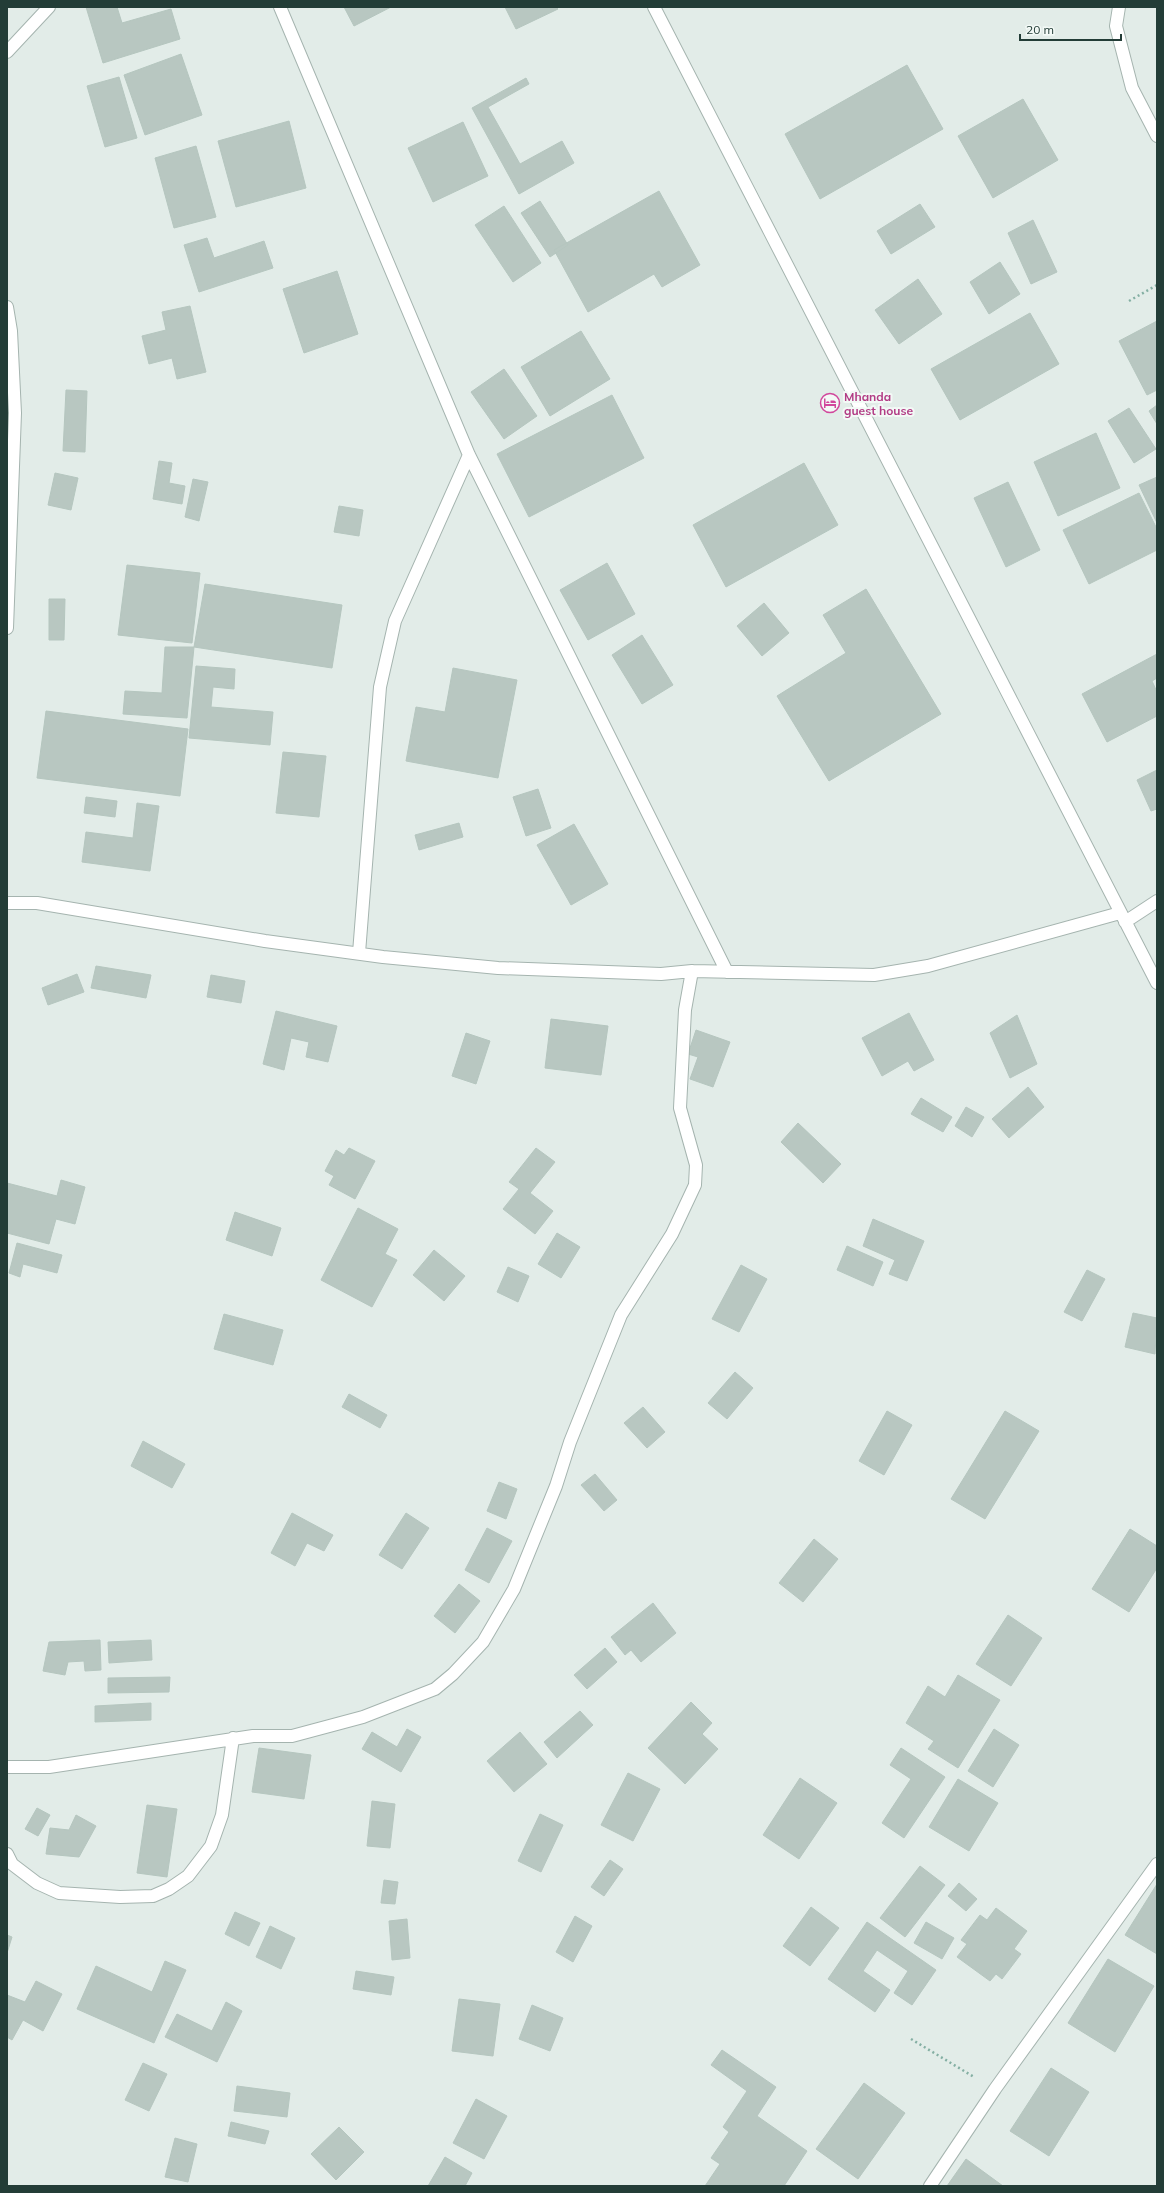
<svg xmlns="http://www.w3.org/2000/svg" width="1164" height="2193" font-family="Mulish,sans-serif">
<rect width="100%" height="100%" fill="#e2ece8"/>
<path fill="#b8c7c1" stroke="#b5c6bf" d="M 86,7 L 117,7 L 122,23 L 171,9 L 180,39 L 103,63 Z
M 344,7 L 391,7 L 354,26 Z
M 505,7 L 556,7 L 558,9 L 516,29 Z
M 181,54 L 202,115 L 145,135 L 124,75 Z
M 907,65 L 943,129 L 820,199 L 785,134 Z
M 119,77 L 137,138 L 105,147 L 87,86 Z
M 526,78 L 529,84 L 488,107 L 520,164 L 562,141 L 574,163 L 519,194 L 472,108 Z
M 1023,99 L 1058,160 L 993,198 L 958,136 Z
M 289,121 L 306,188 L 236,207 L 218,141 Z
M 463,122 L 488,176 L 433,202 L 408,148 Z
M 196,146 L 216,217 L 174,228 L 155,158 Z
M 659,191 L 700,265 L 662,287 L 654,274 L 588,312 L 554,250 Z
M 540,201 L 568,245 L 550,257 L 521,213 Z
M 920,204 L 935,227 L 891,254 L 877,231 Z
M 504,206 L 541,263 L 513,282 L 475,225 Z
M 1033,220 L 1057,272 L 1031,284 L 1008,233 Z
M 207,238 L 214,258 L 264,241 L 273,268 L 199,292 L 184,245 Z
M 1000,262 L 1020,294 L 989,314 L 970,282 Z
M 337,271 L 358,334 L 304,353 L 283,289 Z
M 918,279 L 942,314 L 899,344 L 875,310 Z
M 190,306 L 206,372 L 177,379 L 172,358 L 149,364 L 142,336 L 166,330 L 162,312 Z
M 1030,313 L 1059,364 L 960,420 L 931,369 Z
M 1157,321 L 1157,390 L 1147,395 L 1119,341 Z
M 581,331 L 610,379 L 550,416 L 521,367 Z
M 504,369 L 537,416 L 504,439 L 471,392 Z
M 66,390 L 87,391 L 85,452 L 63,451 Z
M 612,395 L 644,458 L 529,517 L 497,454 Z
M 1157,405 L 1157,424 L 1149,411 Z
M 1129,408 L 1156,449 L 1134,463 L 1108,421 Z
M 1096,433 L 1120,488 L 1058,516 L 1034,462 Z
M 159,461 L 172,463 L 169,483 L 185,486 L 182,504 L 153,499 Z
M 804,463 L 838,525 L 726,587 L 693,525 Z
M 55,473 L 78,478 L 71,510 L 48,505 Z
M 1157,477 L 1157,523 L 1139,485 Z
M 193,479 L 208,482 L 199,521 L 185,517 Z
M 1008,482 L 1040,550 L 1006,567 L 974,498 Z
M 1139,493 L 1157,529 L 1157,550 L 1089,584 L 1063,530 Z
M 339,506 L 363,510 L 359,536 L 334,532 Z
M 607,563 L 635,614 L 588,640 L 560,590 Z
M 127,565 L 200,573 L 192,643 L 118,635 Z
M 205,584 L 342,605 L 332,668 L 194,647 Z
M 866,589 L 941,714 L 829,781 L 777,696 L 846,653 L 823,615 Z
M 49,599 L 65,599 L 64,640 L 49,640 Z
M 764,603 L 789,633 L 762,656 L 737,626 Z
M 642,635 L 673,685 L 642,704 L 612,655 Z
M 165,647 L 194,647 L 187,718 L 123,714 L 125,691 L 162,693 Z
M 1157,654 L 1157,678 L 1152,681 L 1157,692 L 1157,716 L 1107,742 L 1082,694 Z
M 196,666 L 235,669 L 234,689 L 213,687 L 211,707 L 273,712 L 270,745 L 189,738 Z
M 453,668 L 517,680 L 498,778 L 406,761 L 416,707 L 445,712 Z
M 46,711 L 188,729 L 180,796 L 37,778 Z
M 283,752 L 326,756 L 319,817 L 276,813 Z
M 1157,770 L 1157,809 L 1151,811 L 1137,780 Z
M 538,789 L 551,828 L 526,836 L 513,797 Z
M 86,797 L 117,801 L 115,817 L 84,813 Z
M 137,803 L 159,806 L 150,871 L 82,862 L 86,832 L 133,838 Z
M 459,823 L 463,837 L 419,850 L 415,835 Z
M 574,824 L 608,884 L 571,905 L 537,845 Z
M 96,966 L 151,975 L 146,998 L 91,988 Z
M 77,974 L 84,992 L 48,1005 L 42,988 Z
M 211,975 L 245,981 L 241,1003 L 207,997 Z
M 276,1011 L 337,1026 L 328,1062 L 306,1057 L 309,1042 L 291,1038 L 284,1070 L 263,1064 Z
M 909,1013 L 934,1060 L 914,1071 L 908,1061 L 882,1076 L 862,1038 Z
M 1017,1015 L 1037,1064 L 1010,1078 L 990,1033 Z
M 551,1019 L 608,1026 L 601,1075 L 545,1068 Z
M 696,1030 L 730,1042 L 713,1087 L 690,1079 L 698,1057 L 688,1054 Z
M 466,1033 L 490,1041 L 476,1084 L 452,1076 Z
M 1028,1087 L 1044,1107 L 1009,1138 L 992,1119 Z
M 921,1098 L 952,1117 L 943,1132 L 911,1114 Z
M 966,1107 L 984,1117 L 972,1137 L 955,1126 Z
M 798,1123 L 841,1164 L 823,1183 L 781,1142 Z
M 349,1148 L 375,1161 L 355,1199 L 329,1185 L 334,1176 L 325,1171 L 336,1150 L 344,1155 Z
M 536,1148 L 555,1162 L 530,1193 L 553,1211 L 535,1234 L 503,1209 L 519,1189 L 509,1182 Z
M 61,1180 L 85,1187 L 75,1224 L 56,1219 L 49,1244 L 7,1233 L 7,1183 L 57,1196 Z
M 358,1208 L 398,1229 L 385,1254 L 397,1260 L 372,1307 L 321,1280 Z
M 235,1212 L 281,1228 L 272,1256 L 226,1240 Z
M 873,1219 L 924,1241 L 907,1281 L 889,1274 L 895,1260 L 863,1246 Z
M 557,1233 L 580,1247 L 561,1278 L 538,1264 Z
M 17,1243 L 62,1255 L 57,1273 L 23,1264 L 20,1277 L 9,1273 Z
M 847,1246 L 883,1262 L 873,1286 L 837,1270 Z
M 434,1250 L 465,1276 L 444,1301 L 413,1275 Z
M 741,1265 L 767,1279 L 739,1332 L 712,1319 Z
M 508,1267 L 529,1276 L 518,1302 L 497,1292 Z
M 1087,1270 L 1105,1279 L 1082,1321 L 1064,1312 Z
M 1133,1313 L 1157,1318 L 1155,1354 L 1125,1347 Z
M 224,1314 L 283,1330 L 273,1365 L 214,1349 Z
M 735,1372 L 753,1388 L 727,1419 L 708,1403 Z
M 349,1394 L 387,1415 L 380,1428 L 342,1407 Z
M 643,1407 L 665,1432 L 647,1448 L 624,1423 Z
M 887,1411 L 912,1425 L 884,1475 L 859,1461 Z
M 1005,1411 L 1039,1431 L 985,1519 L 951,1499 Z
M 143,1441 L 185,1464 L 172,1488 L 131,1466 Z
M 595,1474 L 617,1500 L 604,1511 L 581,1485 Z
M 499,1482 L 517,1489 L 506,1519 L 487,1511 Z
M 292,1513 L 333,1535 L 324,1551 L 307,1543 L 295,1566 L 271,1553 Z
M 406,1513 L 429,1528 L 402,1569 L 379,1555 Z
M 487,1528 L 512,1541 L 489,1583 L 465,1570 Z
M 1130,1529 L 1157,1546 L 1157,1568 L 1129,1612 L 1092,1589 Z
M 814,1539 L 838,1559 L 803,1602 L 779,1583 Z
M 459,1584 L 480,1601 L 455,1633 L 434,1616 Z
M 653,1603 L 676,1633 L 641,1662 L 631,1650 L 625,1655 L 611,1637 Z
M 1008,1615 L 1042,1638 L 1011,1686 L 976,1664 Z
M 100,1640 L 101,1670 L 85,1671 L 84,1661 L 68,1662 L 65,1675 L 43,1671 L 49,1642 Z
M 151,1640 L 152,1660 L 109,1663 L 108,1642 Z
M 605,1648 L 617,1662 L 587,1689 L 574,1675 Z
M 958,1675 L 1000,1700 L 958,1768 L 928,1749 L 934,1741 L 906,1723 L 928,1686 L 945,1697 Z
M 170,1677 L 169,1692 L 108,1693 L 108,1678 Z
M 691,1702 L 712,1723 L 702,1734 L 718,1749 L 685,1784 L 648,1748 Z
M 151,1703 L 151,1720 L 95,1722 L 95,1706 Z
M 580,1711 L 593,1725 L 557,1758 L 544,1742 Z
M 407,1729 L 421,1737 L 401,1772 L 362,1749 L 372,1732 L 397,1747 Z
M 994,1729 L 1019,1745 L 993,1787 L 968,1771 Z
M 520,1732 L 547,1764 L 514,1792 L 487,1761 Z
M 259,1748 L 311,1755 L 304,1799 L 252,1792 Z
M 901,1748 L 945,1777 L 904,1838 L 882,1823 L 911,1779 L 890,1765 Z
M 628,1773 L 660,1789 L 633,1841 L 601,1825 Z
M 800,1778 L 837,1803 L 799,1859 L 763,1835 Z
M 958,1779 L 998,1803 L 969,1851 L 929,1827 Z
M 372,1801 L 395,1804 L 390,1848 L 367,1846 Z
M 147,1805 L 177,1809 L 167,1877 L 137,1873 Z
M 37,1808 L 50,1815 L 38,1836 L 25,1829 Z
M 540,1814 L 563,1825 L 541,1872 L 518,1861 Z
M 76,1815 L 96,1826 L 79,1857 L 46,1854 L 50,1828 L 69,1830 Z
M 610,1860 L 623,1869 L 604,1896 L 591,1887 Z
M 920,1866 L 945,1885 L 905,1937 L 880,1918 Z
M 384,1880 L 398,1882 L 395,1904 L 381,1903 Z
M 959,1883 L 977,1899 L 966,1911 L 948,1896 Z
M 1157,1884 L 1157,1954 L 1125,1935 Z
M 811,1907 L 839,1928 L 810,1966 L 783,1946 Z
M 996,1908 L 1027,1931 L 1014,1949 L 1021,1954 L 1002,1979 L 996,1974 L 990,1981 L 957,1957 L 967,1944 L 961,1940 L 980,1915 L 987,1920 Z
M 235,1912 L 260,1923 L 249,1946 L 225,1934 Z
M 575,1916 L 592,1926 L 573,1962 L 556,1952 Z
M 407,1919 L 410,1958 L 392,1960 L 389,1921 Z
M 867,1922 L 936,1970 L 912,2005 L 894,1993 L 908,1971 L 877,1950 L 863,1971 L 890,1990 L 875,2012 L 828,1979 Z
M 926,1922 L 954,1938 L 942,1959 L 914,1943 Z
M 270,1926 L 295,1938 L 281,1969 L 256,1957 Z
M 7,1935 L 12,1937 L 7,1953 Z
M 1108,1959 L 1154,1986 L 1115,2052 L 1068,2023 Z
M 165,1961 L 186,1970 L 154,2043 L 77,2009 L 96,1966 L 152,1992 Z
M 356,1971 L 394,1977 L 391,1995 L 353,1989 Z
M 36,1981 L 62,1994 L 43,2031 L 23,2020 L 12,2040 L 7,2037 L 7,1995 L 25,2002 Z
M 459,1999 L 500,2004 L 493,2056 L 452,2051 Z
M 226,2002 L 242,2011 L 217,2062 L 165,2037 L 177,2014 L 212,2031 Z
M 532,2005 L 563,2018 L 550,2051 L 519,2039 Z
M 722,2050 L 776,2087 L 757,2116 L 807,2151 L 784,2186 L 705,2186 L 720,2164 L 711,2158 L 729,2132 L 723,2127 L 747,2091 L 711,2065 Z
M 143,2063 L 167,2074 L 149,2111 L 125,2100 Z
M 1051,2068 L 1089,2092 L 1049,2156 L 1010,2131 Z
M 864,2083 L 905,2113 L 858,2179 L 816,2149 Z
M 237,2086 L 290,2093 L 287,2117 L 234,2111 Z
M 476,2099 L 507,2116 L 484,2159 L 453,2143 Z
M 231,2122 L 269,2131 L 265,2144 L 228,2136 Z
M 339,2127 L 364,2152 L 336,2180 L 311,2154 Z
M 175,2138 L 197,2144 L 188,2182 L 165,2177 Z
M 445,2157 L 472,2173 L 465,2186 L 428,2186 Z
M 966,2159 L 1003,2186 L 947,2186 Z"/>
<g fill="none" stroke-linecap="round" stroke-linejoin="round">
<defs>
<path id="minor" d="M 280,7 L 469,455 L 727,972
M 654,7 L 1157,983
M 1119,7 L 1116,26 L 1132,88 L 1157,136
M 7,52 L 49,7
M 7,307 L 11,331 L 15,413 L 7,628
M 7,903 L 37,903 L 265,941 L 383,957 L 498,968 L 661,974 L 692,971 L 874,975 L 928,966 L 1120,913
M 1125,922 L 1157,901
M 359,953 L 380,687 L 395,621 L 469,455
M 7,1767 L 49,1767 L 253,1736 L 292,1736 L 363,1717 L 435,1689 L 453,1674 L 483,1642 L 514,1589 L 556,1486 L 570,1442 L 621,1315 L 672,1234 L 695,1185 L 696,1165 L 680,1108 L 685,1010 L 692,971
M 7,1854 L 12,1864 L 37,1883 L 59,1893 L 120,1897 L 153,1896 L 169,1889 L 188,1876 L 211,1846 L 222,1815 L 233,1738
M 930,2186 L 995,2089 L 1157,1864"/>
</defs>
<use href="#minor" stroke="#a5b4af" stroke-width="14"/>
<path stroke="#84afa3" stroke-width="2.5" stroke-dasharray="2 3" stroke-linecap="butt" d="M 1129,301 L 1157,285
M 911,2039 L 974,2077"/>
<use href="#minor" stroke="#fff" stroke-width="12"/>
</g>
<defs>
<symbol id="hotel-ring" viewBox="-11 -11 22 22"><circle r="9.5" fill="#f3f9f6" stroke="#d1479c" stroke-width="1.5"/><path d="M-6-4.5h1.5V1H6V5H4.5V3h-9V5H-6ZM-4 0a1.8 1.8 0 1 1 3.6 0ZM.5 0V-2.5h3Q6-2.5 6 0Z" fill="#d1479c"/></symbol>
</defs>
<g fill-rule="evenodd">
<use href="#hotel-ring" x="819" y="392" width="22" height="22"/>
</g>
<g text-anchor="middle" dominant-baseline="central" stroke-width="4" stroke-linejoin="round" paint-order="stroke">
<g font-size="12" font-weight="bold" fill="#b23c85" stroke="#f3f9f6" text-anchor="start">
<text x="844" y="396">Mhanda<tspan x="844" dy="14">guest house</tspan></text>
</g>
</g>
<rect width="1164" height="2193" fill="none" stroke="#233d37" stroke-width="16"/>
<path d="M1020 34v6h101v-6" fill="none" stroke="#233d37" stroke-width="2"/>
<text x="1026" y="34" font-size="12" fill="#233d37" stroke="#f3f9f6" stroke-width="3" paint-order="stroke">20 m</text>
</svg>
